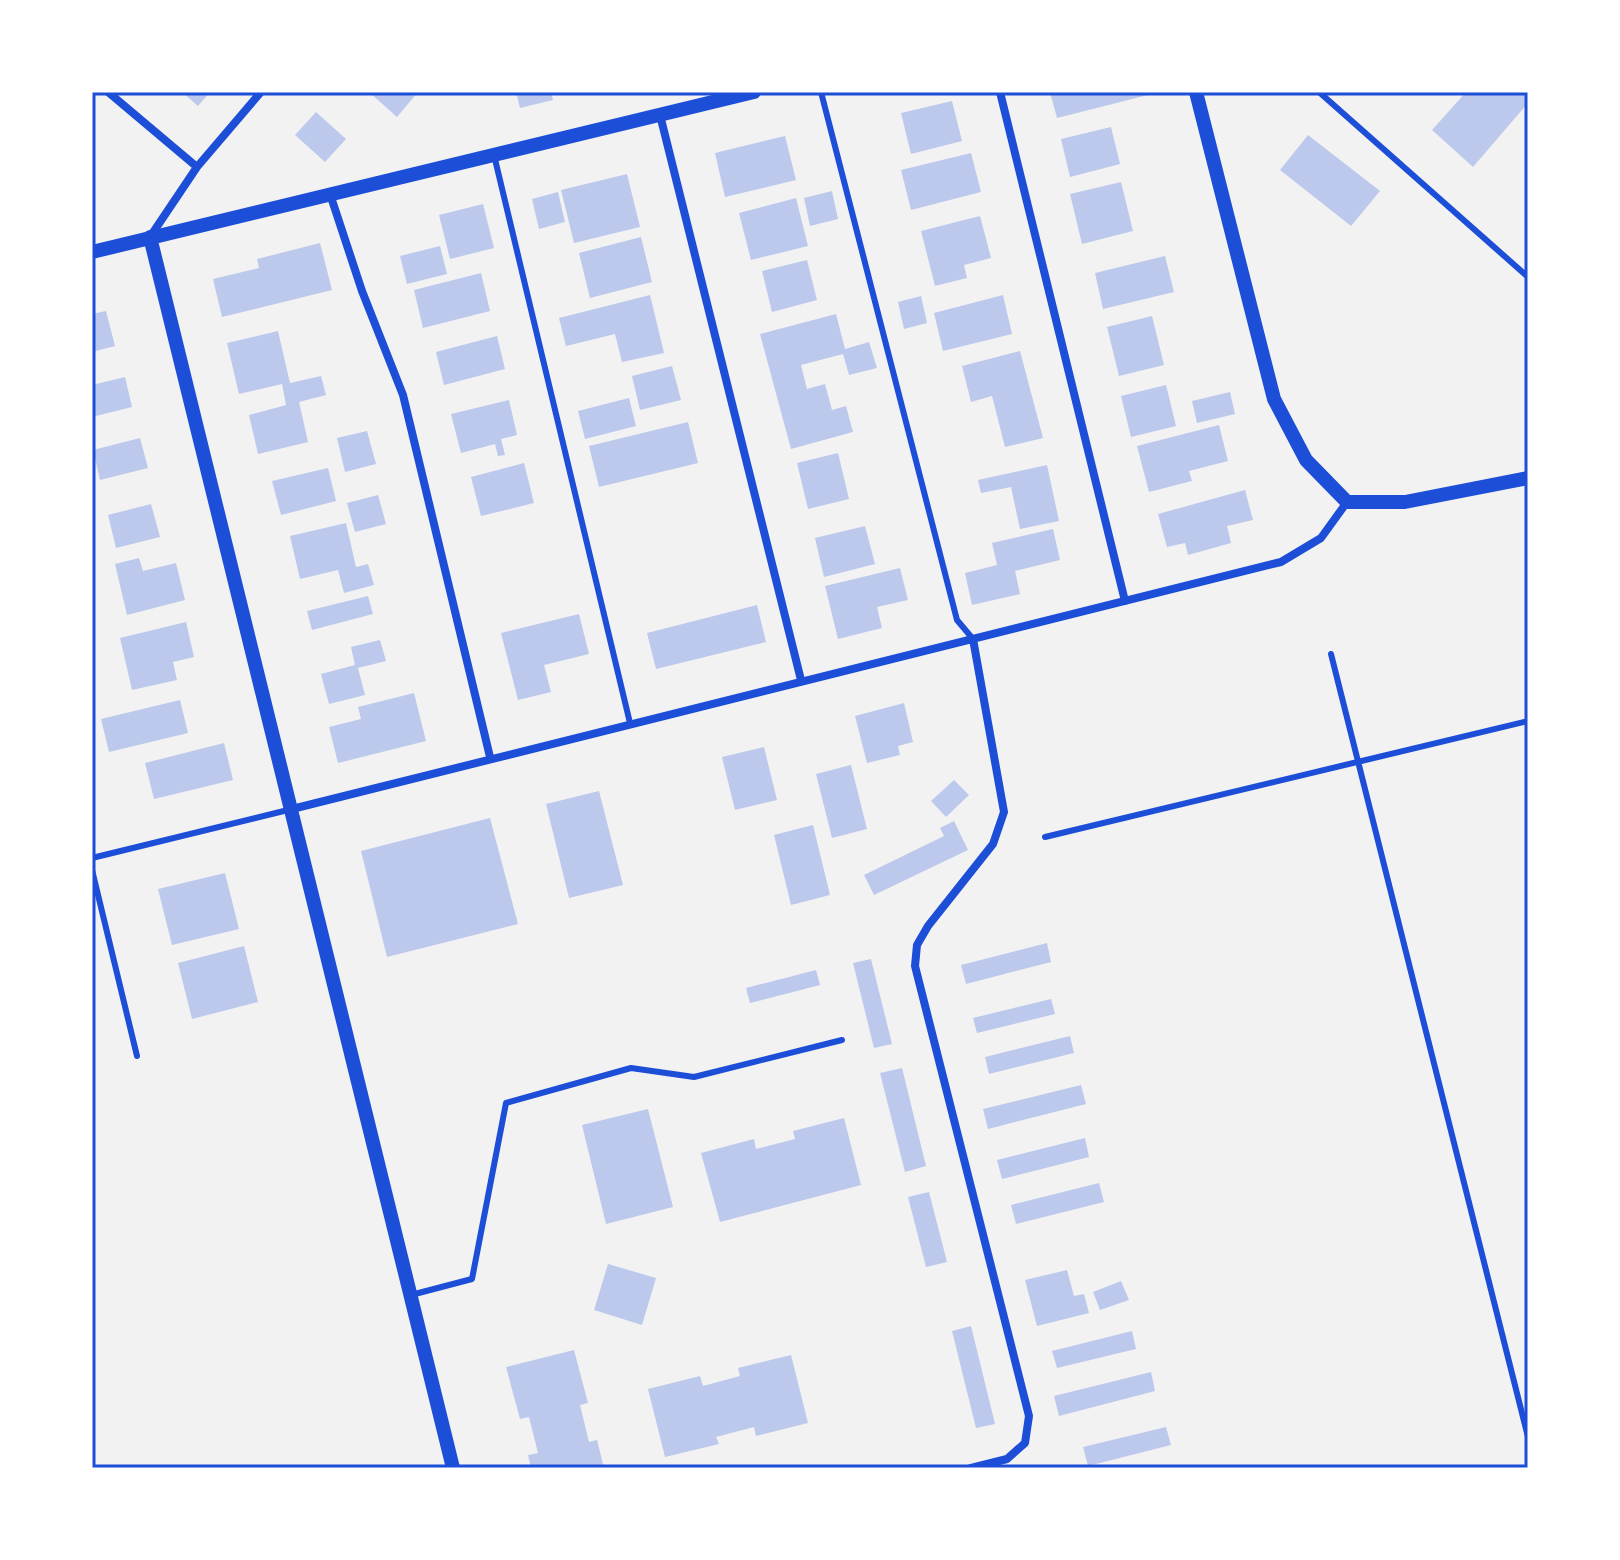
<svg xmlns="http://www.w3.org/2000/svg" width="1620" height="1560" font-family="'Public Sans',sans-serif">
<rect width="100%" height="100%" fill="#f2f2f2"/>
<path fill="#bdc9ec" d="M 182,92 L 210,92 L 198,106 Z
M 369,92 L 418,92 L 397,117 Z
M 516,92 L 551,92 L 553,100 L 520,108 Z
M 1050,92 L 1156,92 L 1156,93 L 1057,118 Z
M 1466,92 L 1528,92 L 1528,103 L 1473,167 L 1432,130 Z
M 952,101 L 962,141 L 911,154 L 901,113 Z
M 316,112 L 346,139 L 325,162 L 295,135 Z
M 1111,127 L 1120,164 L 1070,177 L 1061,139 Z
M 1308,135 L 1380,191 L 1351,226 L 1280,170 Z
M 785,136 L 796,180 L 725,197 L 715,153 Z
M 971,153 L 981,192 L 911,210 L 901,170 Z
M 627,174 L 640,227 L 574,243 L 561,190 Z
M 1121,182 L 1133,231 L 1082,244 L 1070,194 Z
M 832,191 L 838,219 L 810,226 L 804,198 Z
M 558,192 L 565,222 L 539,229 L 532,199 Z
M 796,198 L 808,246 L 751,260 L 739,213 Z
M 483,204 L 494,248 L 450,259 L 439,215 Z
M 980,216 L 991,258 L 964,265 L 967,278 L 935,286 L 921,231 Z
M 641,237 L 652,282 L 590,298 L 579,253 Z
M 320,243 L 332,290 L 222,317 L 213,279 L 259,268 L 257,259 Z
M 440,246 L 447,274 L 407,284 L 400,256 Z
M 1165,256 L 1174,292 L 1103,309 L 1095,273 Z
M 807,260 L 817,300 L 772,312 L 762,271 Z
M 481,273 L 490,311 L 423,328 L 414,290 Z
M 650,295 L 664,353 L 622,362 L 615,334 L 566,346 L 559,318 Z
M 1003,295 L 1012,334 L 943,351 L 934,313 Z
M 921,296 L 927,323 L 904,329 L 898,302 Z
M 106,311 L 115,346 L 92,352 L 92,314 Z
M 836,314 L 845,349 L 869,342 L 877,368 L 849,375 L 843,354 L 801,365 L 807,389 L 825,384 L 832,410 L 846,406 L 853,432 L 791,449 L 760,334 Z
M 1152,316 L 1164,365 L 1119,376 L 1107,327 Z
M 278,331 L 290,383 L 321,376 L 326,395 L 299,402 L 308,442 L 258,454 L 249,415 L 286,405 L 282,384 L 239,394 L 227,343 Z
M 497,336 L 505,369 L 444,385 L 436,352 Z
M 1020,351 L 1043,438 L 1005,447 L 992,396 L 971,402 L 962,366 Z
M 672,366 L 681,400 L 640,410 L 632,376 Z
M 125,377 L 132,407 L 92,417 L 92,385 Z
M 1166,385 L 1176,426 L 1131,437 L 1121,396 Z
M 1230,392 L 1235,414 L 1197,423 L 1192,401 Z
M 629,398 L 636,426 L 585,439 L 578,411 Z
M 509,400 L 517,435 L 501,439 L 505,455 L 498,456 L 495,444 L 461,453 L 451,414 Z
M 688,422 L 698,463 L 599,487 L 589,446 Z
M 1219,425 L 1228,461 L 1189,471 L 1192,481 L 1149,492 L 1137,446 Z
M 367,431 L 376,464 L 345,472 L 337,438 Z
M 140,438 L 148,468 L 100,480 L 93,450 Z
M 838,453 L 849,499 L 808,509 L 797,463 Z
M 524,463 L 534,503 L 481,516 L 471,477 Z
M 1047,465 L 1059,521 L 1020,529 L 1011,487 L 981,493 L 978,480 Z
M 328,468 L 336,501 L 281,515 L 272,481 Z
M 1245,490 L 1253,520 L 1227,526 L 1231,543 L 1188,555 L 1185,543 L 1167,547 L 1158,514 Z
M 378,495 L 386,524 L 355,532 L 347,503 Z
M 151,504 L 160,537 L 116,548 L 108,515 Z
M 346,523 L 356,567 L 368,564 L 374,585 L 344,593 L 338,570 L 300,579 L 290,536 Z
M 865,526 L 875,564 L 824,577 L 815,538 Z
M 1053,529 L 1060,560 L 1015,571 L 1020,594 L 972,605 L 965,573 L 997,565 L 992,543 Z
M 139,558 L 143,571 L 176,563 L 185,600 L 127,615 L 115,564 Z
M 900,568 L 908,600 L 877,607 L 882,628 L 838,639 L 825,586 Z
M 368,596 L 373,614 L 312,630 L 307,611 Z
M 757,605 L 766,642 L 656,669 L 647,633 Z
M 579,614 L 589,654 L 544,665 L 551,692 L 518,700 L 501,633 Z
M 186,622 L 194,657 L 173,662 L 177,680 L 132,690 L 120,638 Z
M 380,640 L 386,661 L 358,668 L 365,695 L 329,704 L 321,674 L 355,665 L 351,647 Z
M 414,693 L 426,741 L 338,763 L 329,727 L 361,719 L 358,707 Z
M 180,700 L 188,733 L 109,752 L 101,719 Z
M 904,703 L 913,742 L 898,746 L 900,755 L 867,763 L 855,716 Z
M 224,743 L 233,780 L 154,799 L 145,763 Z
M 764,747 L 777,800 L 735,810 L 722,757 Z
M 851,765 L 867,829 L 832,838 L 816,774 Z
M 954,780 L 969,795 L 946,817 L 931,801 Z
M 599,791 L 623,885 L 569,898 L 546,804 Z
M 490,818 L 518,924 L 387,957 L 361,851 Z
M 954,821 L 968,850 L 874,895 L 864,875 L 944,836 L 940,828 Z
M 813,825 L 830,895 L 791,905 L 774,835 Z
M 225,873 L 239,929 L 172,945 L 158,889 Z
M 1047,943 L 1051,962 L 966,984 L 961,965 Z
M 244,946 L 258,1002 L 192,1019 L 178,963 Z
M 871,959 L 892,1044 L 874,1048 L 853,963 Z
M 816,970 L 820,985 L 750,1003 L 746,988 Z
M 1051,999 L 1055,1014 L 977,1033 L 973,1018 Z
M 1070,1036 L 1074,1053 L 989,1074 L 985,1057 Z
M 902,1068 L 926,1166 L 905,1172 L 880,1073 Z
M 1081,1085 L 1086,1104 L 988,1129 L 983,1109 Z
M 648,1109 L 673,1207 L 606,1224 L 582,1125 Z
M 844,1118 L 861,1185 L 720,1222 L 701,1153 L 754,1139 L 756,1149 L 795,1139 L 793,1131 Z
M 1085,1138 L 1089,1157 L 1002,1179 L 997,1160 Z
M 1099,1183 L 1104,1202 L 1016,1224 L 1011,1205 Z
M 929,1192 L 947,1262 L 926,1267 L 908,1197 Z
M 608,1264 L 656,1278 L 642,1325 L 594,1310 Z
M 1067,1270 L 1074,1296 L 1084,1294 L 1089,1313 L 1037,1326 L 1025,1280 Z
M 1121,1281 L 1129,1300 L 1100,1310 L 1093,1292 Z
M 971,1326 L 995,1424 L 976,1428 L 952,1331 Z
M 1132,1331 L 1136,1349 L 1057,1368 L 1052,1351 Z
M 574,1350 L 588,1403 L 580,1405 L 589,1442 L 597,1440 L 604,1468 L 531,1468 L 528,1455 L 538,1453 L 529,1417 L 520,1419 L 506,1367 Z
M 791,1355 L 808,1423 L 756,1436 L 754,1427 L 716,1437 L 719,1444 L 665,1457 L 648,1389 L 700,1376 L 703,1386 L 740,1376 L 738,1368 Z
M 1151,1372 L 1155,1391 L 1059,1416 L 1054,1396 Z
M 1166,1427 L 1171,1445 L 1088,1466 L 1083,1447 Z"/>
<g fill="none" stroke-linecap="round" stroke-linejoin="round">
<path stroke="#1d4ed8" stroke-width="6" d="M 821,92 L 957,620 L 973,639
M 1319,92 L 1528,277
M 494,155 L 630,723
M 1331,654 L 1528,1437
M 1045,837 L 1528,721
M 92,858 L 292,809
M 92,870 L 137,1056
M 411,1295 L 472,1279 L 506,1103 L 631,1068 L 694,1077 L 842,1040"/>
<path stroke="#1d4ed8" stroke-width="8" d="M 108,92 L 197,167
M 1000,92 L 1125,601
M 660,115 L 801,680
M 330,194 L 362,291 L 403,395 L 490,757
M 150,237 L 197,167 L 261,92
M 292,809 L 1281,562 L 1321,538 L 1347,502
M 971,1468 L 1007,1459 L 1025,1443 L 1029,1416 L 915,966 L 917,945 L 928,926 L 993,844 L 1004,812 L 973,639"/>
<path stroke="#1d4ed8" stroke-width="14" d="M 1196,92 L 1274,399 L 1306,460 L 1347,502 L 1405,502 L 1528,478
M 150,237 L 453,1468
M 92,252 L 754,92"/>
</g>
<rect width="1620" height="1560" fill="none" stroke="#ffffff" stroke-width="188"/>
<rect x="94" y="94" width="1432" height="1372" fill="none" stroke="#1d4ed8" stroke-width="3"/>
</svg>
